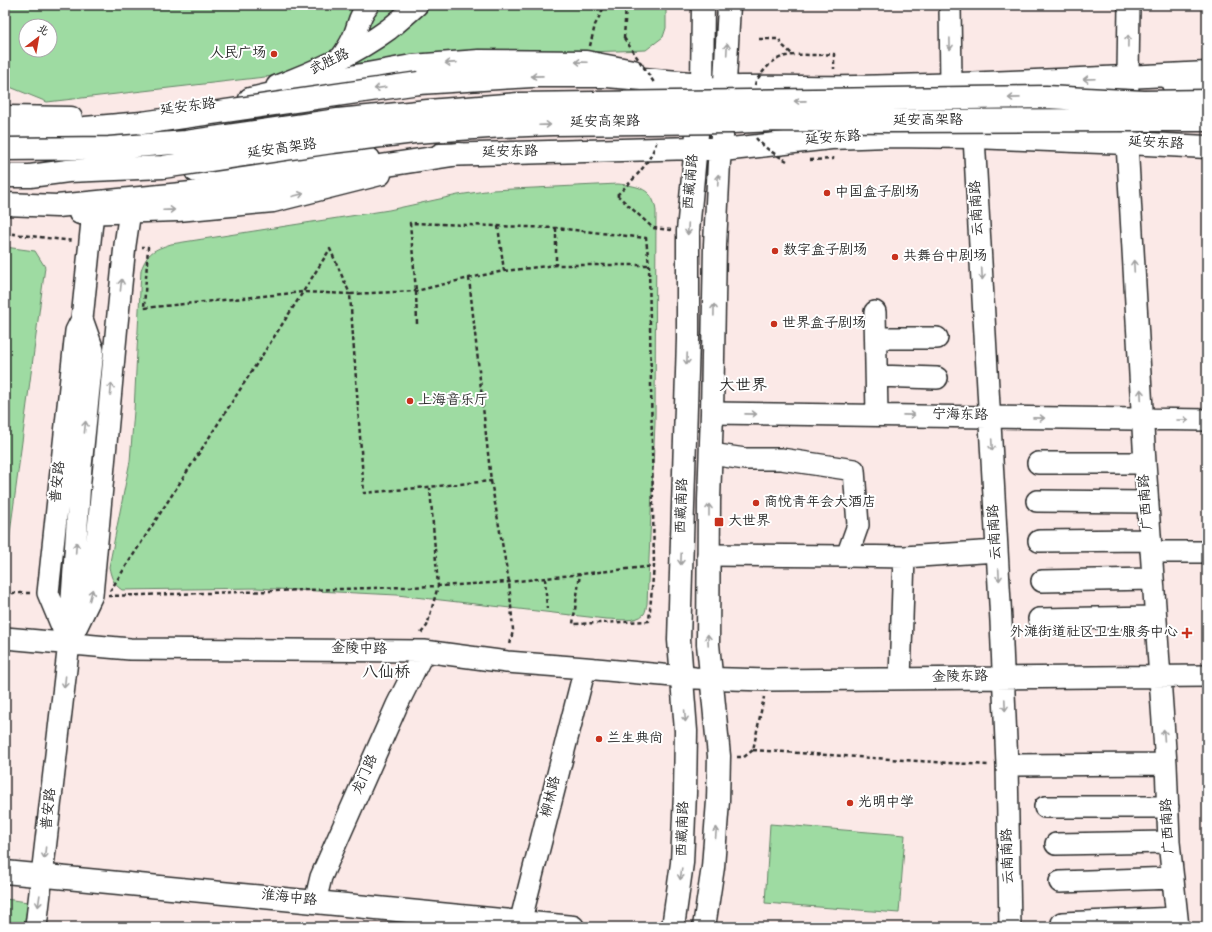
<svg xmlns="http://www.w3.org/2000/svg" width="1212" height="932" font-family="'Gochi Hand','LXGW WenKai TC',sans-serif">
<rect width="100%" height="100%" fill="#fbe9e7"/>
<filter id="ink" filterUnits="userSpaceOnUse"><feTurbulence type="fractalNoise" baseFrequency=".025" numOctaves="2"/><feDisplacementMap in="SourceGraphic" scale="8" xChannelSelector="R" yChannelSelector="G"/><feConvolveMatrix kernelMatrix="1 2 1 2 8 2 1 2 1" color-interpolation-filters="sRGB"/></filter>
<g filter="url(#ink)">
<path fill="#9edba2" stroke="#648366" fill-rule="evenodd" d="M 5,5 L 666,5 L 666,28 L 663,37 L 646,50 L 439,57 L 47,102 L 5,85 ZM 26,26 L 50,26 L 50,50 L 26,50 Z
M 618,184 C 638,186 653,188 656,211 L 655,423 L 647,604 C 646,607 646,611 644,614 C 636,623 616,619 606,619 L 397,595 L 256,588 L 122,590 C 113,584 111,577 109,567 L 130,461 L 134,411 L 141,270 C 148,252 153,250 171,244 L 389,210 L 458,195 L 492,190 Z
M 5,247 L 35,251 L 45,267 L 5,571 Z
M 770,824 L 905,835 L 899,913 L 765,903 Z
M 5,899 L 28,902 L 24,927 L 5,927 Z"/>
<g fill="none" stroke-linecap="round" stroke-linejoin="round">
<defs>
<path id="minor" d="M 950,5 L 951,84
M 1129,5 L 1127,143 L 1145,463 L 1166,764 L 1169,842 L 1178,927
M 341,58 C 346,51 350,45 353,38 C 359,25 358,17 368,5
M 277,86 C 316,71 355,54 389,29 C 399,21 408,13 417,5
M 974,137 L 1001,621 L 1007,765 L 1010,927
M 875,312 L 877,415
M 876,338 L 937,338
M 877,376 L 937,378
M 712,413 L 1207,420
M 1038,463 L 1145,463
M 1037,501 L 1148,502
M 1039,541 L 1150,540
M 1151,552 L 1207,552
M 708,555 L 847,556 L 858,525 L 854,470 L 781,459 L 745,459 L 711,454
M 847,556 L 904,557 L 900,679
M 904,557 L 997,551
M 1042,581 L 1153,579
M 1039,619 L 1155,617
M 74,632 L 92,595 L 117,324 L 125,245 L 130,211
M 5,638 L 130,649 L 424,651 L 507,662 L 585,668 L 695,678 L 767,680 L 1207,676
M 68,641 L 48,593 L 76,331 L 82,319 L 93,212
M 1007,765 L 1166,764
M 1045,807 L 1168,807
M 1056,844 L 1169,842
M 1060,882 L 1173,878
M 315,902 L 321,877 L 397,705 L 424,651
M 1062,923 L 1176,918
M 36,927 L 69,643 L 81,466 L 93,350 L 82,319
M 519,927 L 585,668"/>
<path id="major" d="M 1173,84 L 1207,90
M 681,91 C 739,84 798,88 856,87 C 973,84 1090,79 1207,73
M 250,99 L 328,81 L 412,66 L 479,61 L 586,62 L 633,71
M 700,102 L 702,84 L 703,5
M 724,102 L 729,5
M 5,117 L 71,118
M 171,122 L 238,130
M 440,155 L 695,148 L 722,150 L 831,138 L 888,136 L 974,137 L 1127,143 L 1207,147
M 196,171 L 369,159
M 80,213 L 178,210 L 273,201 L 380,174
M 5,872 L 573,927
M 673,927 L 682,863 L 685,793 L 686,731 L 679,640 L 688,339 L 688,231 L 697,134
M 704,927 L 713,867 L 718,801 L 719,756 L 708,644 L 709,500 L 712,413 L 715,245 L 719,162 L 722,136"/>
<path id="highway" d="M 419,83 L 532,76 L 607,76 L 702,84
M 5,129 L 85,128 L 142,123
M 5,204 L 57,206 L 223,190 L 459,154"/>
</defs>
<use href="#minor" stroke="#2b2b2b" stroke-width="24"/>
<use href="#major" stroke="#2b2b2b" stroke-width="25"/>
<use href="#highway" stroke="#2b2b2b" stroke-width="25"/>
<path stroke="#2b2b2b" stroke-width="2.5" stroke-dasharray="4 3" stroke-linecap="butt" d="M 624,38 L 626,5
M 759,39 L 779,39 L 782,45 L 792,54
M 590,46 L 595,25 L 605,5
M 819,55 L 834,54 L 834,69
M 810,160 L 833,159 L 833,155
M 617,195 L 653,228 L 671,230
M 556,228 L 556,265
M 5,233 L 73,241
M 504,271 L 556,265 L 649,265
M 469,278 L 491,481 L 364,493 L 350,294 L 416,291 Z
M 469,278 L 504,271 L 498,226
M 417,324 L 416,291 L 410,223 L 556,228 L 646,238 L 649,265 L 654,566
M 491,481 L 509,582 L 513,630 L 510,645
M 545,578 L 547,609
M 110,591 L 303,292 L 330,249 L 350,294 L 303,292 L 144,308 L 148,247 L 142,247
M 5,593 L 32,593
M 108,596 L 438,586 L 509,582 L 654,566 L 649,621 L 573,624 L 580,574
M 421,633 L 427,626 L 438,586 L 430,488
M 753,750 L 949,763 L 990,765
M 737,757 L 744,757 L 753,750 L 764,697"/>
<use href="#minor" stroke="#fff" stroke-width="21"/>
<use href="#major" stroke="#fff" stroke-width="22"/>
<use href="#highway" stroke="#fff" stroke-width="22"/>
<defs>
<path id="highway-bridge" d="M 142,123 L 419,83
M 5,149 L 109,148 L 186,142 L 338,120 L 428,111 L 518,104 L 1046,97 L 1144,102 L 1207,101
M 5,176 L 30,176 L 68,171 L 163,167 L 332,142 L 414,132 L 504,126 L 552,124 L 732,122 L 773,120 L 891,121 L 1124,120 L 1207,120"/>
</defs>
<use href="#highway-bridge" stroke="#2b2b2b" stroke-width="25" stroke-linecap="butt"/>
<path stroke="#2b2b2b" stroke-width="2.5" stroke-dasharray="4 3" stroke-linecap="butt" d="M 624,38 L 655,84
M 755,85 L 756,81 C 777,51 786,55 819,55
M 756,138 C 764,148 776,155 787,161
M 617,195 C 633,180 652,162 657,139"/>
<use href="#highway-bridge" stroke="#fff" stroke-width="22"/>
</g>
<defs><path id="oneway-shaft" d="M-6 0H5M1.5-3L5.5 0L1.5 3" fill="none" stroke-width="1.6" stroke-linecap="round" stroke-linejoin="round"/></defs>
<g stroke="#a0a0a0">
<use href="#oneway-shaft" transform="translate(1128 41) rotate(-89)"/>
<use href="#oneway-shaft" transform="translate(950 44) rotate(89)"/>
<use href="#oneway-shaft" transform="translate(727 49) rotate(-87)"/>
<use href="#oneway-shaft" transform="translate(581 62) rotate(-178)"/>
<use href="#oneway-shaft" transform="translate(451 63) rotate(176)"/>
<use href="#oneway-shaft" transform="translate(537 76) rotate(179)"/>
<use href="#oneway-shaft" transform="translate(1089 79) rotate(178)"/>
<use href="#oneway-shaft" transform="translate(380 88) rotate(172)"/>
<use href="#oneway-shaft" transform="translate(1014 98) rotate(179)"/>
<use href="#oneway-shaft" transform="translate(800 101) rotate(179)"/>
<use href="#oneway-shaft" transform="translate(545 125) rotate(-2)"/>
<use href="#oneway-shaft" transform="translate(718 180) rotate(-87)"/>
<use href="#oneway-shaft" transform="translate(298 195) rotate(-14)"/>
<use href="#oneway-shaft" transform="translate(169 210) rotate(-2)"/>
<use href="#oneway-shaft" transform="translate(688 229) rotate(93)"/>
<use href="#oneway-shaft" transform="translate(1134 266) rotate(-93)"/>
<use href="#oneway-shaft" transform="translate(982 274) rotate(87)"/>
<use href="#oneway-shaft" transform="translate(121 285) rotate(-84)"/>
<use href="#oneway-shaft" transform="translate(714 310) rotate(-89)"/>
<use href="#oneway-shaft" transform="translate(687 359) rotate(92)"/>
<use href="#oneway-shaft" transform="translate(111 389) rotate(-85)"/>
<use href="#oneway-shaft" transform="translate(1141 395) rotate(-93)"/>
<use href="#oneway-shaft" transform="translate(751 414) rotate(1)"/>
<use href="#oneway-shaft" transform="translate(909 415) rotate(1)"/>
<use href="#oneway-shaft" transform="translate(1039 418) rotate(1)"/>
<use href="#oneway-shaft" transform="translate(1183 420)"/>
<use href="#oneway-shaft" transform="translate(85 427) rotate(-84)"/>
<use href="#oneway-shaft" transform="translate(992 445) rotate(87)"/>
<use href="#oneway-shaft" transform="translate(709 510) rotate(-90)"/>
<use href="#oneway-shaft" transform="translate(76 548) rotate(-86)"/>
<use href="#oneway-shaft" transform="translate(681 559) rotate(92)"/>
<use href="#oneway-shaft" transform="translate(999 575) rotate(87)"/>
<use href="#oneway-shaft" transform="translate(91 595) rotate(-75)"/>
<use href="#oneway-shaft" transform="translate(708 640) rotate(-92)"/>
<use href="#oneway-shaft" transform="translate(65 682) rotate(96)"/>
<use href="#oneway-shaft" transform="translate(1005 705) rotate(88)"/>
<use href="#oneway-shaft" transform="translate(685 716) rotate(86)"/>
<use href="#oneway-shaft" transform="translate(1164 735) rotate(-94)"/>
<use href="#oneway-shaft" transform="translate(716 833) rotate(-85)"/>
<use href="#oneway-shaft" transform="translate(45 853) rotate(96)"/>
<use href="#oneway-shaft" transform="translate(681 874) rotate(98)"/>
<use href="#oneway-shaft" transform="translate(39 901) rotate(98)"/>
</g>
</g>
<g fill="#c8321e" stroke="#fff" stroke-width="1.5">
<circle cx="274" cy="54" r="4"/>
<circle cx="827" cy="193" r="4"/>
<circle cx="775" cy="251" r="4"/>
<circle cx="895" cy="257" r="4"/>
<circle cx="774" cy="324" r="4"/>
<circle cx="410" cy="401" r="4"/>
<circle cx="756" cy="503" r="4"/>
<rect x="714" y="517" width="10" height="10" rx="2"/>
<path d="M1185 627h4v4h4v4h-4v4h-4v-4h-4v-4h4z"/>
<circle cx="599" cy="739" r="4"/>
<circle cx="850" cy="803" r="4"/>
</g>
<g text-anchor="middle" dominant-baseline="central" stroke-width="4" stroke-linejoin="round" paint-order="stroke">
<g font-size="14" fill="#2b2b2b" stroke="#fff" text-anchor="start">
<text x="266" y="54" text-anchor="end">人民广场</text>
<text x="835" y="193">中国盒子剧场</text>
<text x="783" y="251">数字盒子剧场</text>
<text x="903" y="257">共舞台中剧场</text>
<text x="782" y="324">世界盒子剧场</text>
<text x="418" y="401">上海音乐厅</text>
<text x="764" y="503">商悦青年会大酒店</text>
<text x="728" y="522">大世界</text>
<text x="1178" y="633" text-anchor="end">外滩街道社区卫生服务中心</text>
<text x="607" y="739">兰生典尚</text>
<text x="858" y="803">光明中学</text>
</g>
<g font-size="14" fill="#2b2b2b" stroke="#fff">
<text transform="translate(330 63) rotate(-26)">武胜路</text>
<text transform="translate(188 108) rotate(-7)">延安东路</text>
<text x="928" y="121">延安高架路</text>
<text transform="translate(605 123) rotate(-1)">延安高架路</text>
<text transform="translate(833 139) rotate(-4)">延安东路</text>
<text transform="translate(1156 144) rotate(3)">延安东路</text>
<text transform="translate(282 150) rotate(-8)">延安高架路</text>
<text transform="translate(510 153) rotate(-1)">延安东路</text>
<text transform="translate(692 182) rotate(-85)">西藏南路</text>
<text transform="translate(978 208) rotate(-93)">云南南路</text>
<text transform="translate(960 416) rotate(1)">宁海东路</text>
<text transform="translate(59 482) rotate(-84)">普安路</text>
<text transform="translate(1147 502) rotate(-94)">广西南路</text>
<text transform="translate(683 506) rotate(-88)">西藏南路</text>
<text transform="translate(996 532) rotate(-93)">云南南路</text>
<text transform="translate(359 650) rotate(1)">金陵中路</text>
<text transform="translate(960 678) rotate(-1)">金陵东路</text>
<text transform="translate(366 775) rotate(-66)">龙门路</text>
<text transform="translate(552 797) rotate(-76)">柳林路</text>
<text transform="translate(50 809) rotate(-84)">普安路</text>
<text transform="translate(1169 826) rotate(-93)">广西南路</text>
<text transform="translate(684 829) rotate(-88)">西藏南路</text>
<text transform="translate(1009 856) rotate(-92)">云南南路</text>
<text transform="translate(289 899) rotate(6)">淮海中路</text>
</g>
<g font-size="16" fill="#2b2b2b" stroke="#fff">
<text x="743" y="387">大世界</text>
<text x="386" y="674">八仙桥</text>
</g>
</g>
<rect width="1212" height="932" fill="none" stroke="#fff" stroke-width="20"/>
<rect x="10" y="10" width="1192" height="912" fill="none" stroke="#2b2b2b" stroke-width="1.5" filter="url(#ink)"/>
<g transform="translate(38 38) rotate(31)"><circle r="19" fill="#ffffff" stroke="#aaaaaa"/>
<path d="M0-3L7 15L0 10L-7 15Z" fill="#c8321e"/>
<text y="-6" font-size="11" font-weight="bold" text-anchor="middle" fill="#2b2b2b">北</text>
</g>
</svg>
